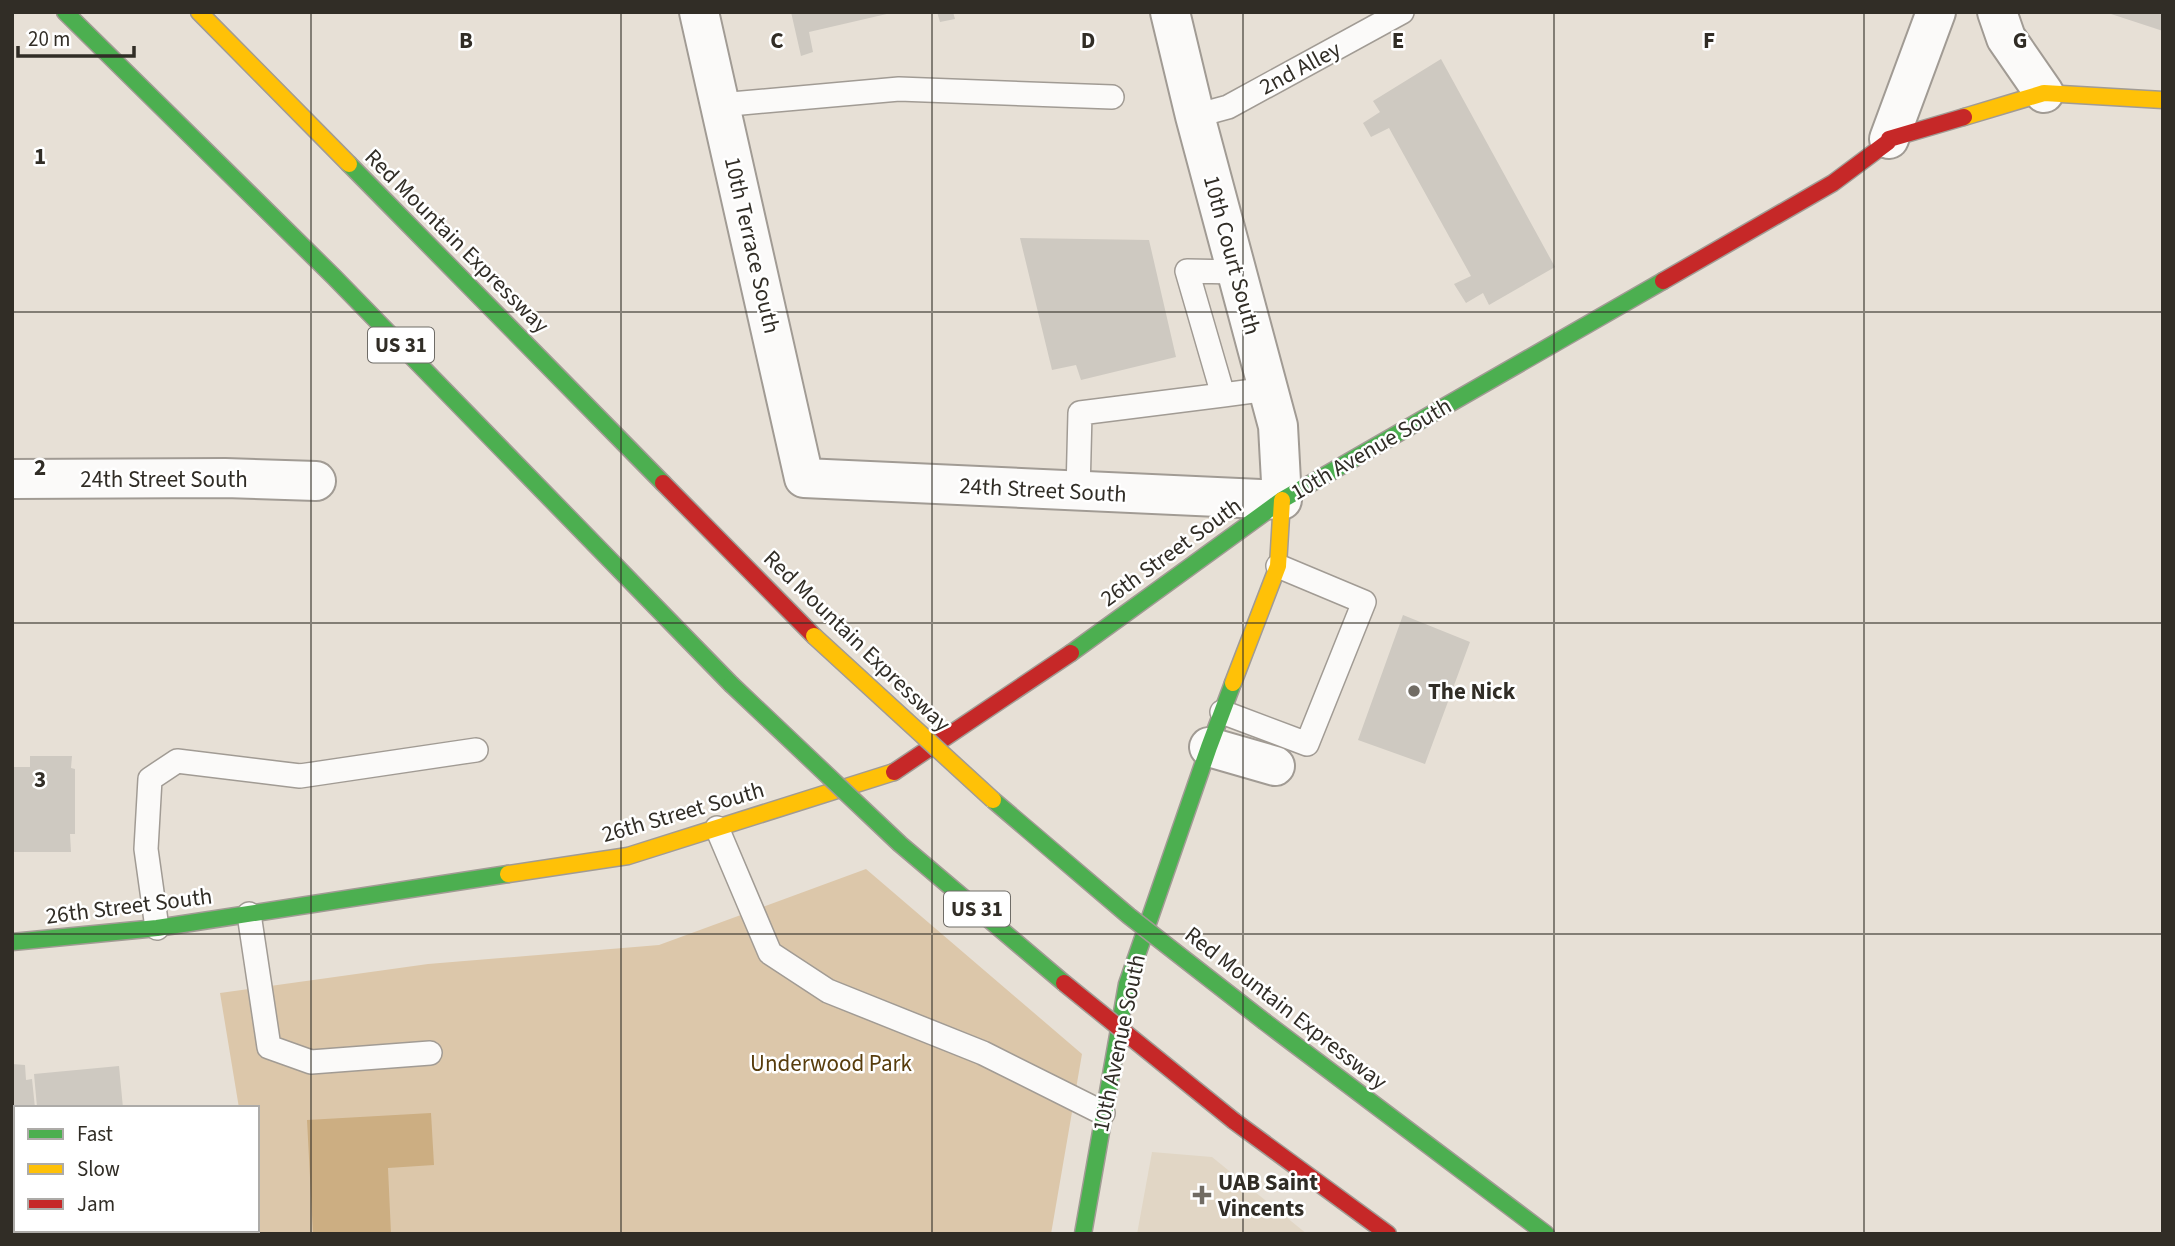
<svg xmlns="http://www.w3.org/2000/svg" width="2175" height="1246" font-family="'Source Sans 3',sans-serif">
<rect width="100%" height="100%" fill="#e7e0d6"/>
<path fill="#e1d6c5" d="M 1152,1152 L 1212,1157 L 1307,1234 L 1137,1234 Z"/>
<path fill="#dcc7aa" d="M 866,869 L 1082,1054 L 1051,1234 L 259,1234 L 257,1222 L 257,1108 L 239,1108 L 220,993 L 428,964 L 659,945 Z"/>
<path fill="#ccae82" d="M 431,1113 L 434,1165 L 388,1168 L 391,1234 L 313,1234 L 307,1120 Z"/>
<path fill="#cec9c1" d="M 791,12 L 891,12 L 891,13 L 809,32 L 813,52 L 801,56 Z
M 937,12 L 953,12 L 955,19 L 940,22 Z
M 2108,12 L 2163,12 L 2163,31 L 2108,13 Z
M 1441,59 L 1555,267 L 1489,305 L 1483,293 L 1466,303 L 1454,284 L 1471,276 L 1389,128 L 1371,137 L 1363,123 L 1380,112 L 1373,101 Z
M 1020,238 L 1149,240 L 1176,357 L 1081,380 L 1076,365 L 1052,370 Z
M 1403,615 L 1470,642 L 1425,764 L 1358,740 Z
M 30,756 L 72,756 L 71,768 L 75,769 L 75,834 L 70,834 L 71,852 L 12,852 L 12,767 L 30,767 Z
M 12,1064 L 25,1065 L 26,1080 L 32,1079 L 35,1108 L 16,1108 L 16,1182 L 12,1183 Z
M 119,1066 L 123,1108 L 51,1108 L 51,1105 L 37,1107 L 34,1074 Z"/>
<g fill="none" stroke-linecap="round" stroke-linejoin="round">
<defs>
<path id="lane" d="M 720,105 L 899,89 L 1112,97
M 1195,116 L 1228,107 L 1402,12
M 1223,395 L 1268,389
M 1078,492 L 1080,413 L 1223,395 L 1187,271 L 1237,272
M 1222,712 L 1307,744 L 1364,602 L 1278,566
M 717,828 L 770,953 L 828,991 L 983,1053 L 1103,1113
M 249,914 L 269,1047 L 311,1062 L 430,1053
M 157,928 L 146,849 L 150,779 L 177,761 L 300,776 L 476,750"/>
<path id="street" d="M 699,12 L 804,478 L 1282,500 L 1278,426 L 1195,116 L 1170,12
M 1997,12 L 2006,38 L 2044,93
M 1889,139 L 1936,12
M 12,479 L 225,478 L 316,481
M 1209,747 L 1275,766"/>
<path id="fast" d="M 65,12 L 334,277 L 731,684
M 349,164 L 663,483
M 1071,653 L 1282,500 L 1663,281
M 12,942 L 157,928 L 508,874
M 1265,1022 L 1546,1234
M 1083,1234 L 1127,984 L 1209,747 L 1233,683"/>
<path id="slow" d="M 199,12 L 349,164
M 1964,117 L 2044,93 L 2163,100
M 1233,683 L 1278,566 L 1282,500
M 508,874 L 628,856 L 894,772"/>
<path id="jam" d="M 1663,281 L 1833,183 L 1888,142 L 1889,139 L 1964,117
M 663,483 L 814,636
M 894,772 L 1071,653
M 1234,1121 L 1388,1234"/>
</defs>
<use href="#lane" stroke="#a19b94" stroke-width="26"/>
<use href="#street" stroke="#a19b94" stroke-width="42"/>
<use href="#fast" stroke="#a19b94" stroke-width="19"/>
<use href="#slow" stroke="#a19b94" stroke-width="19"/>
<use href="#jam" stroke="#a19b94" stroke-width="19"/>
<use href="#lane" stroke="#fbfaf9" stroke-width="23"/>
<use href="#street" stroke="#fbfaf9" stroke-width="38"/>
<use href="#fast" stroke="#4caf50" stroke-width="16"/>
<use href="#slow" stroke="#ffc107" stroke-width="16"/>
<use href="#jam" stroke="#c62828" stroke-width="16"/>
<defs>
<path id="fast-bridge" d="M 731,684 L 900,844 L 1064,983
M 993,800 L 1129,916 L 1265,1022"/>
<path id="slow-bridge" d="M 814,636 L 993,800"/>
<path id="jam-bridge" d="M 1064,983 L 1234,1121"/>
</defs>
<use href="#fast-bridge" stroke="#a19b94" stroke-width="19" stroke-linecap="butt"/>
<use href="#slow-bridge" stroke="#a19b94" stroke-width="19" stroke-linecap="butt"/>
<use href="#jam-bridge" stroke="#a19b94" stroke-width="19" stroke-linecap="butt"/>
<use href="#fast-bridge" stroke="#4caf50" stroke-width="16"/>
<use href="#slow-bridge" stroke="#ffc107" stroke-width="16"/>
<use href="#jam-bridge" stroke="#c62828" stroke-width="16"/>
</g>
<path fill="none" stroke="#312d26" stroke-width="2" stroke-opacity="0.55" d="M 311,12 L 311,1234M 621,12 L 621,1234M 932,12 L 932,1234M 1243,12 L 1243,1234M 1554,12 L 1554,1234M 1864,12 L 1864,1234M 12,312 L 2163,312M 12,623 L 2163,623M 12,934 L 2163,934"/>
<g fill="#716c64" stroke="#fff" stroke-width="2.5">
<circle cx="1414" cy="691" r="7"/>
<path d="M1198.5 1184.5h7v7h7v7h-7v7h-7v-7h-7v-7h7z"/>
</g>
<g text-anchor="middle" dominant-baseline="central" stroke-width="5" stroke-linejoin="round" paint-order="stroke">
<g fill="#fff" stroke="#6f6c67" stroke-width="2">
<rect x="368" y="327.5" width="66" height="35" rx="5"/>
<rect x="944" y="891.5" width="66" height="35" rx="5"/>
</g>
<g font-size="21" font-weight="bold" fill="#312d26">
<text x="401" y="345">US 31</text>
<text x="977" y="909">US 31</text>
</g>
<g font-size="23" fill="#312d26" stroke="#fff">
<text transform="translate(1300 68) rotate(-28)">2nd Alley</text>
<text transform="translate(457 241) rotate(45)">Red Mountain Expressway</text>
<text transform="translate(752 245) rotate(77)">10th Terrace South</text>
<text transform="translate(1232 255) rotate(75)">10th Court South</text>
<text transform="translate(1371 449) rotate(-30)">10th Avenue South</text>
<text x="164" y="479">24th Street South</text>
<text transform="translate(1043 490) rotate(3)">24th Street South</text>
<text transform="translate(1171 552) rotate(-36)">26th Street South</text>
<text transform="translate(857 641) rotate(44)">Red Mountain Expressway</text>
<text transform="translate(683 812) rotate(-16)">26th Street South</text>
<text transform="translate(129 906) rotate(-7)">26th Street South</text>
<text transform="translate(1286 1008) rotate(38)">Red Mountain Expressway</text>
<text transform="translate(1119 1043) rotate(-78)">10th Avenue South</text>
</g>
<g font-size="23" font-weight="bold" fill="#312d26" stroke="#fff" text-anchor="start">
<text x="1428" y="691">The Nick</text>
<text x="1218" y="1182">UAB Saint<tspan x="1218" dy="26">Vincents</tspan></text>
</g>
<g font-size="23" fill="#573c0c" stroke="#fff">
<text x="831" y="1063">Underwood Park</text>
</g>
</g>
<g font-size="23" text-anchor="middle" font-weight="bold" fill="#312d26" stroke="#fff" stroke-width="5" stroke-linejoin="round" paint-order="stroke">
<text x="466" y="48">B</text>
<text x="777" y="48">C</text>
<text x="1088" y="48">D</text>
<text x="1398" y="48">E</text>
<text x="1709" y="48">F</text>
<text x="2020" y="48">G</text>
<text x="40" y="164">1</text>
<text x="40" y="475">2</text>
<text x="40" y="787">3</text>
</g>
<rect width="2175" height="1246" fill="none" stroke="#312d26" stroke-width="28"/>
<rect x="14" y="1106" width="245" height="126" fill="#ffffff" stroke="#adaba8" stroke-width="2"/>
<rect x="28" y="1129" width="35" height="10" fill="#4caf50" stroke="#adaba8" stroke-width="2"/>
<text x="77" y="1141" font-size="21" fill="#312d26">Fast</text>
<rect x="28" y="1164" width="35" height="10" fill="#ffc107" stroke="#adaba8" stroke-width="2"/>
<text x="77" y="1176" font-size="21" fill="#312d26">Slow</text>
<rect x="28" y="1199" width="35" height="10" fill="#c62828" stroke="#adaba8" stroke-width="2"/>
<text x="77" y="1211" font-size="21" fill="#312d26">Jam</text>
<path d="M18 46v10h116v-10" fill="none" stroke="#312d26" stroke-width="3.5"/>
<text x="28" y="46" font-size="21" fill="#312d26" stroke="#ffffff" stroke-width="5" paint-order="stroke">20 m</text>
</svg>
